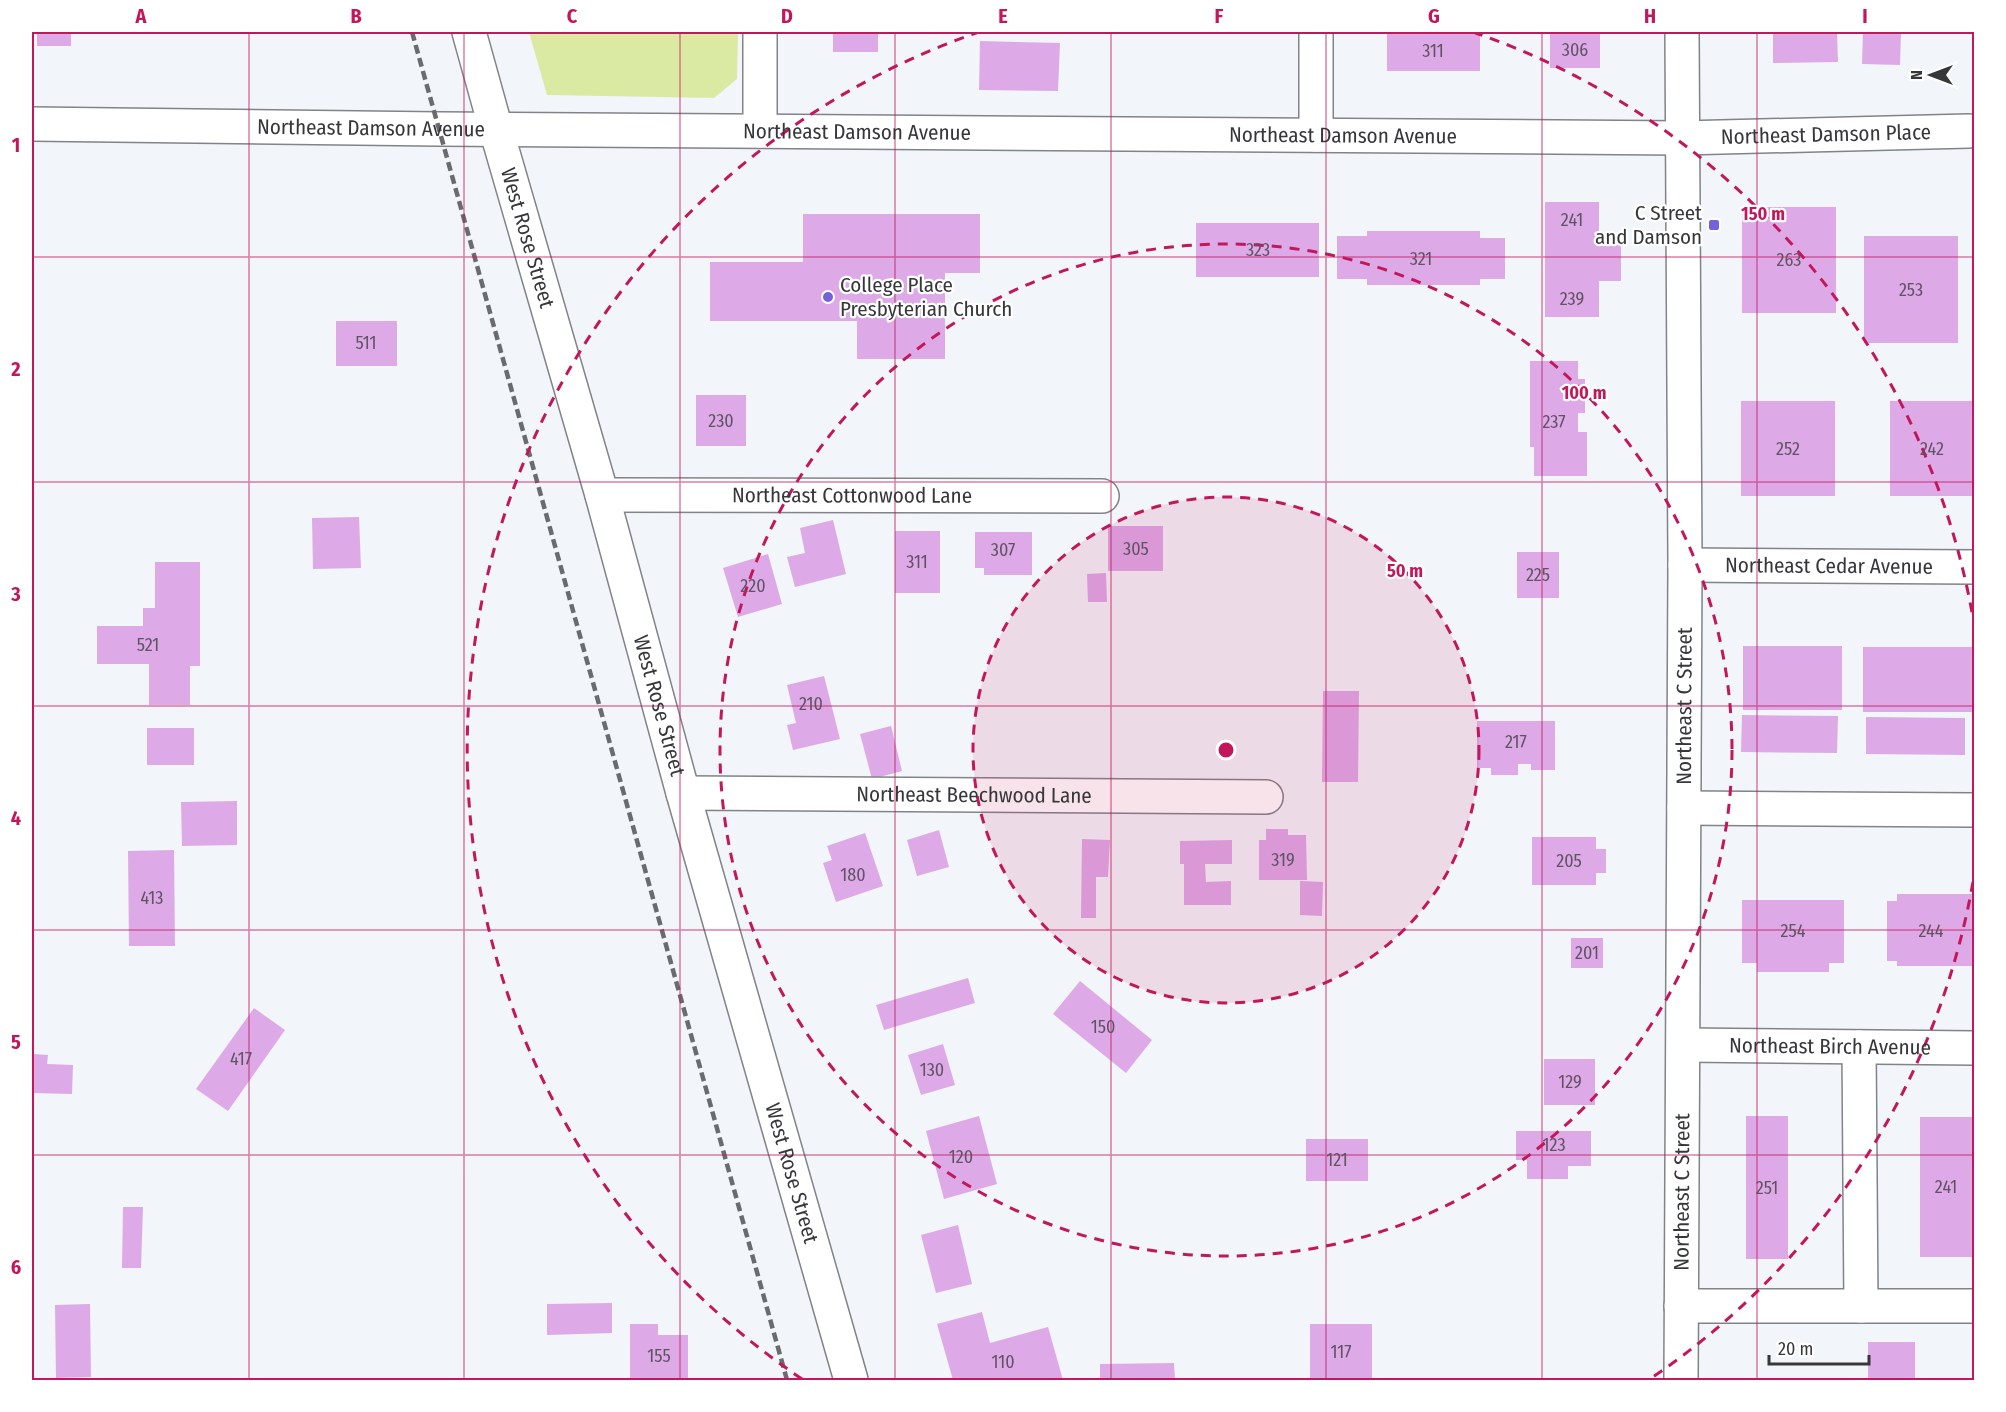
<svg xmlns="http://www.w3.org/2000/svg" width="2006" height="1412" font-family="'Fira Sans Condensed',sans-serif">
<rect width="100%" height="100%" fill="#f2f5fa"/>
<path fill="#daeaa2" d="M 529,32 L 738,32 L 737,79 L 714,98 L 547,95 Z"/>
<path fill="#ddaae7" d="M 37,32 L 71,32 L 71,46 L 37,46 Z
M 833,32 L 878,32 L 878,52 L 833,52 Z
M 1387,32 L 1480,32 L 1480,71 L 1387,71 Z
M 1550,32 L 1600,32 L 1600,68 L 1550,68 Z
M 1773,32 L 1837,32 L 1838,62 L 1773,63 Z
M 1863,32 L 1901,32 L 1900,65 L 1862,64 Z
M 980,41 L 1060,43 L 1058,91 L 979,90 Z
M 1545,202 L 1599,202 L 1599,238 L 1621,238 L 1621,281 L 1599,281 L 1599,317 L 1545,317 Z
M 1742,207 L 1836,207 L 1836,313 L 1742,313 Z
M 803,214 L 980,214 L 980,273 L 945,273 L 945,359 L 857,359 L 857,321 L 710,321 L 710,262 L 803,262 Z
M 1196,223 L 1319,223 L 1319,277 L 1196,277 Z
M 1367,231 L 1480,231 L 1480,238 L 1505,238 L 1505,279 L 1480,279 L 1480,285 L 1367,285 L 1367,279 L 1337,279 L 1337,236 L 1367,236 Z
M 1864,236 L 1958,236 L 1958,343 L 1864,343 Z
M 336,321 L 397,321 L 397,366 L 336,366 Z
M 1530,361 L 1578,361 L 1578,379 L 1585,379 L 1585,413 L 1578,413 L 1578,432 L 1587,432 L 1587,476 L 1534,476 L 1534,447 L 1530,447 Z
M 696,395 L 746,395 L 746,446 L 696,446 Z
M 1741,401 L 1835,401 L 1835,496 L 1741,496 Z
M 1890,401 L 1974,401 L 1974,496 L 1890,496 Z
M 359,517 L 361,568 L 313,569 L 312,518 Z
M 833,520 L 846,574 L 795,587 L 787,557 L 805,553 L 800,528 Z
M 1108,526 L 1163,526 L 1163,571 L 1108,571 Z
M 895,531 L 940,531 L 940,593 L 895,593 Z
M 975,532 L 1032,532 L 1032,575 L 984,575 L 984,568 L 975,568 Z
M 1517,552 L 1559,552 L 1559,598 L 1517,598 Z
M 768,554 L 782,604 L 738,617 L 723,568 Z
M 155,562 L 200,562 L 200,666 L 190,666 L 190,705 L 149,705 L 149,664 L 97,664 L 97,626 L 143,626 L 143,608 L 155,608 Z
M 1106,573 L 1107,602 L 1088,602 L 1087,574 Z
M 1743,646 L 1842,646 L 1842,710 L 1743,710 Z
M 1863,647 L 1974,647 L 1974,712 L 1863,712 Z
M 824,676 L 840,739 L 793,750 L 787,725 L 796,723 L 787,685 Z
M 1323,691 L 1359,691 L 1358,782 L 1322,782 Z
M 1742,715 L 1838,716 L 1837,753 L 1741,752 Z
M 1866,717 L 1965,718 L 1965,755 L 1866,754 Z
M 1477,721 L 1555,721 L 1555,770 L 1531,770 L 1531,764 L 1518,764 L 1518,775 L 1491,775 L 1491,768 L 1477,768 Z
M 891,726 L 902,771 L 872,779 L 860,734 Z
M 147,728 L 194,728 L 194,765 L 147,765 Z
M 237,801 L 237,845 L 182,846 L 181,802 Z
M 1266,829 L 1288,829 L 1288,835 L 1306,835 L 1307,880 L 1259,880 L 1259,840 L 1266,840 Z
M 939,830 L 949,867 L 917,876 L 907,840 Z
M 865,833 L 883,886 L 836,902 L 823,863 L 832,860 L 827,846 Z
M 1532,837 L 1596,837 L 1596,849 L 1606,849 L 1606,873 L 1596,873 L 1596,885 L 1532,885 Z
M 1082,839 L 1110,840 L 1108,877 L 1096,877 L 1096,918 L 1081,918 Z
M 1232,840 L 1232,864 L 1205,864 L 1206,882 L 1231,881 L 1231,905 L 1184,905 L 1184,864 L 1180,864 L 1180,841 Z
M 174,850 L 175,946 L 129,946 L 128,851 Z
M 1300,881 L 1323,882 L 1322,916 L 1300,915 Z
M 1897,894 L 1974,894 L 1974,966 L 1897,966 L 1897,961 L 1887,961 L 1887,901 L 1897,901 Z
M 1742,900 L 1844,900 L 1844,963 L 1829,963 L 1829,972 L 1757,972 L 1757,963 L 1742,963 Z
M 1571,938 L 1603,938 L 1603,968 L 1571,968 Z
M 968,978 L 975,1003 L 884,1030 L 876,1005 Z
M 1080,981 L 1152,1040 L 1126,1073 L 1053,1014 Z
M 254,1008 L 285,1030 L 228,1111 L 196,1089 Z
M 943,1044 L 955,1085 L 921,1095 L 908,1055 Z
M 33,1054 L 48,1055 L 47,1064 L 73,1065 L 72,1094 L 32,1093 Z
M 1544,1059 L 1595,1059 L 1595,1105 L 1544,1105 Z
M 979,1116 L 997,1184 L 944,1199 L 926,1131 Z
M 1746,1116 L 1788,1116 L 1788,1259 L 1746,1259 Z
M 1920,1117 L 1972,1117 L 1972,1257 L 1920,1257 Z
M 1516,1131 L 1591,1131 L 1591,1166 L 1568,1166 L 1568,1179 L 1527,1179 L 1527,1160 L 1516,1160 Z
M 1306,1139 L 1368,1139 L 1368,1181 L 1306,1181 Z
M 123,1207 L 143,1207 L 141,1268 L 122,1268 Z
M 958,1225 L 972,1284 L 936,1293 L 921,1235 Z
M 612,1303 L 612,1333 L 547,1335 L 547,1304 Z
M 90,1304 L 91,1377 L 56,1378 L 55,1305 Z
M 982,1312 L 990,1343 L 1048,1327 L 1063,1380 L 953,1380 L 937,1324 Z
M 630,1324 L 658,1324 L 658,1335 L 688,1335 L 688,1380 L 642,1380 L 642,1378 L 630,1378 Z
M 1310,1324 L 1372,1324 L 1372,1380 L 1310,1380 Z
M 1868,1342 L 1915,1342 L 1915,1380 L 1868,1380 Z
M 1174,1363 L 1175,1380 L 1100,1380 L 1100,1364 Z"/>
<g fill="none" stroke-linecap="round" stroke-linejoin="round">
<defs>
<g id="minor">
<path d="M 760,32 L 760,131"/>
<path id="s1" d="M 32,124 L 439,129 L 1682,138 L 1969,131"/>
<path d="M 1316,135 L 1316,32"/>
<path id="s2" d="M 602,495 L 1102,496"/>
<path id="s3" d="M 1685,565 L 1974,567"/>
<path id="s4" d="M 683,793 L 1266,797"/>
<path d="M 1684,808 L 1974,810"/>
<path id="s5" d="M 1684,1045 L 1974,1048"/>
<path d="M 1859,1047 L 1861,1306"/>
<path d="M 1681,1306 L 1974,1306"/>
<path id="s6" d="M 1681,1380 L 1685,565 L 1682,32"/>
</g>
<g id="major">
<path id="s7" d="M 469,32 L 496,129 L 602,495 L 683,793 L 851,1380"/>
</g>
</defs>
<use href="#minor" stroke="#808387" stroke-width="36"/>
<use href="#major" stroke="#808387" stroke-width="36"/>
<use href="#minor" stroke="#fff" stroke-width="33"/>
<use href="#major" stroke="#fff" stroke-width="33"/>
<path stroke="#696b6e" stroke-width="4.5" stroke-dasharray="9 4.5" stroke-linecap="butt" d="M 412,32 L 787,1380"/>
</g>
<path fill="none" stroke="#c2185b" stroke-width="1.5" stroke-opacity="0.55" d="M 249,32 L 249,1380M 464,32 L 464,1380M 680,32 L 680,1380M 895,32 L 895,1380M 1111,32 L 1111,1380M 1326,32 L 1326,1380M 1542,32 L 1542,1380M 1757,32 L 1757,1380M 32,257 L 1974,257M 32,482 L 1974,482M 32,706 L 1974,706M 32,930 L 1974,930M 32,1155 L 1974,1155"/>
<circle cx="1226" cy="750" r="253" fill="#c2185b" fill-opacity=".12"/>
<g fill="none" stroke="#c2185b" stroke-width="3" stroke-dasharray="10 8">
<circle cx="1226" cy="750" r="253"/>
<circle cx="1226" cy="750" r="506"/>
<path d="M1973 882A759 759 0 0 1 1650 1379M802 1379A759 759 0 0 1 979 32M1473 32A759 759 0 0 1 1973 618"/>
</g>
<g fill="#7461db" stroke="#fff" stroke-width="2">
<rect x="1708" y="219" width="12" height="12" rx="3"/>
<circle cx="828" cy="297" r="6"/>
</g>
<g text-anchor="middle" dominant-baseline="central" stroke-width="4.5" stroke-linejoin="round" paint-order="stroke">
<g font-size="18" fill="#605464">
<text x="1575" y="50">306</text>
<text x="1433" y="51">311</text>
<text x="1572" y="220">241</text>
<text x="1258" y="250">323</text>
<text x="1421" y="259">321</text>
<text x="1789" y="260">263</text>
<text x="1911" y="290">253</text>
<text x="1572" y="299">239</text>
<text x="366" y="343">511</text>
<text x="721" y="421">230</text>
<text x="1554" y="422">237</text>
<text x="1788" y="449">252</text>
<text x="1932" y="449">242</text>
<text x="1136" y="549">305</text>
<text x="1003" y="550">307</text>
<text x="917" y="562">311</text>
<text x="1538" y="575">225</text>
<text x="753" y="586">220</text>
<text x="148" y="645">521</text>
<text x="811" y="704">210</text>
<text x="1516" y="742">217</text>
<text x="1283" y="860">319</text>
<text x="1569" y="861">205</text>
<text x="853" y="875">180</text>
<text x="152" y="898">413</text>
<text x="1793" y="931">254</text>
<text x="1931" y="931">244</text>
<text x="1587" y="953">201</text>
<text x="1103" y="1027">150</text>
<text x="241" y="1059">417</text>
<text x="932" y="1070">130</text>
<text x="1570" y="1082">129</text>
<text x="1554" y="1145">123</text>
<text x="961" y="1157">120</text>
<text x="1337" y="1160">121</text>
<text x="1946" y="1187">241</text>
<text x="1767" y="1188">251</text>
<text x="1341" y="1352">117</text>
<text x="659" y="1356">155</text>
<text x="1003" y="1362">110</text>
</g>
<g font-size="21" fill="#363739" stroke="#fff">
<text stroke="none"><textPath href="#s1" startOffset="339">Northeast Damson Avenue</textPath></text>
<text stroke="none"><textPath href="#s1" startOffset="825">Northeast Damson Avenue</textPath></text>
<text stroke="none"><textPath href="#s1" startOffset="1311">Northeast Damson Avenue</textPath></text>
<text stroke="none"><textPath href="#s1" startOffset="1794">Northeast Damson Place</textPath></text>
<text stroke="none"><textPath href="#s7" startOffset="214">West Rose Street</textPath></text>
<text stroke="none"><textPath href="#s2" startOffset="250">Northeast Cottonwood Lane</textPath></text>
<text stroke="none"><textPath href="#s3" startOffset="144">Northeast Cedar Avenue</textPath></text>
<text stroke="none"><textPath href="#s7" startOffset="700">West Rose Street</textPath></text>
<text stroke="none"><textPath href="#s6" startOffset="674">Northeast C Street</textPath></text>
<text stroke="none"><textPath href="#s4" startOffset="291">Northeast Beechwood Lane</textPath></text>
<text stroke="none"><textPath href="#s5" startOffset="146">Northeast Birch Avenue</textPath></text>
<text stroke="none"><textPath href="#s7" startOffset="1186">West Rose Street</textPath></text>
<text stroke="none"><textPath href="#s6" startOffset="188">Northeast C Street</textPath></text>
</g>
<g font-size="21" fill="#363739" stroke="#fff" text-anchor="end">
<text x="1702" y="213">C Street<tspan x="1702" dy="24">and Damson</tspan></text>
<text x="840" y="285" text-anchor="start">College Place<tspan x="840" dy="24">Presbyterian Church</tspan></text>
</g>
</g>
<circle cx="1226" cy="750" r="9" fill="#c2185b" stroke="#fff" stroke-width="3"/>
<g font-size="18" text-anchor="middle" font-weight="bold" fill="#c2185b" stroke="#fff" stroke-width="4.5" stroke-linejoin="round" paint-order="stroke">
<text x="1763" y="220">150 m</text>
<text x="1584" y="399">100 m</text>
<text x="1405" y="577">50 m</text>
</g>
<rect width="2006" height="1412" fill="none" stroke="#ffffff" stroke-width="66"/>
<g transform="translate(1931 75) rotate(270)" stroke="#ffffff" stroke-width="4.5" paint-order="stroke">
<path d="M0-4.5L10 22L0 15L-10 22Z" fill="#363739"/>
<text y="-9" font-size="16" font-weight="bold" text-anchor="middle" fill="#363739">N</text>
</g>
<path d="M1769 1355v9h100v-9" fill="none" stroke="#363739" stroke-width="3"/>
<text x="1778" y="1355" font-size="18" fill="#363739" stroke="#ffffff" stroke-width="4.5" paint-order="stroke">20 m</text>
<rect x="33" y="33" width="1940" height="1346" fill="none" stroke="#c2185b" stroke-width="2"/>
<g font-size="20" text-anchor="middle" font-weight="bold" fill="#c2185b">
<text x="141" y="23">A</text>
<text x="356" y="23">B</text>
<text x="572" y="23">C</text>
<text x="787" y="23">D</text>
<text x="1003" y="23">E</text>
<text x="1219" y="23">F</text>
<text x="1434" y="23">G</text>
<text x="1650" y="23">H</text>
<text x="1865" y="23">I</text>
<text x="16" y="152">1</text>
<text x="16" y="376">2</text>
<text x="16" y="601">3</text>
<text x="16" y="825">4</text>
<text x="16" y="1049">5</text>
<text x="16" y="1274">6</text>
</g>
</svg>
